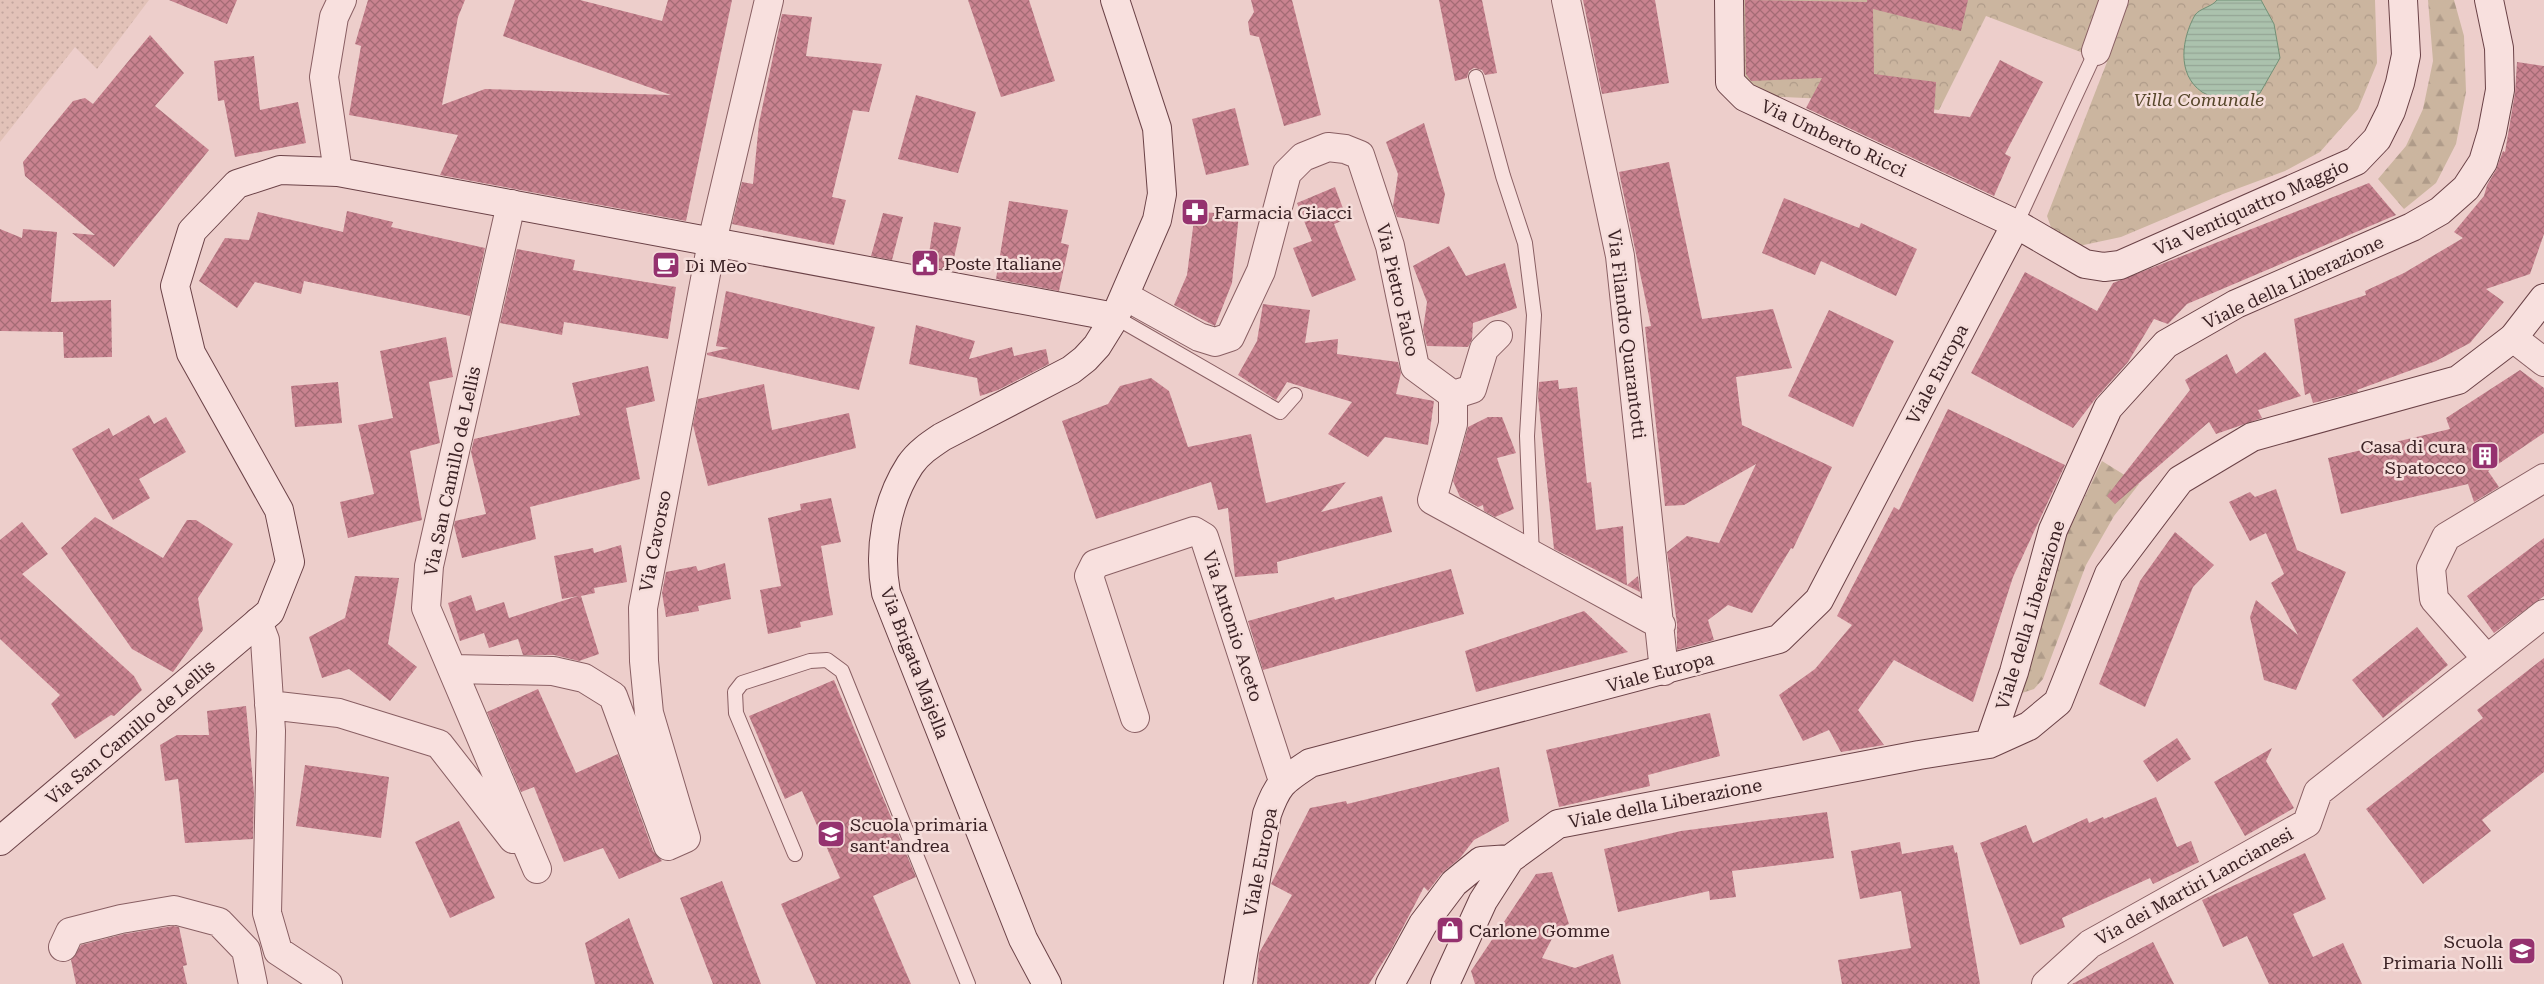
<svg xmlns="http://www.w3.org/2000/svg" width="2544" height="984" font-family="'Roboto Serif',serif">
<defs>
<pattern id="farmland-dots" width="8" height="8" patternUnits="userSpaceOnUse" patternTransform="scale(1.25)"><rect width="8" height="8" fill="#e2c2b8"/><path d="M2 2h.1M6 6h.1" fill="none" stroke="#c3a69e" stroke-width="1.8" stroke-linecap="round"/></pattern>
<pattern id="forest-firs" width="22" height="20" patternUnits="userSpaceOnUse" patternTransform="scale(1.25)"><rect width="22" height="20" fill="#cbb59f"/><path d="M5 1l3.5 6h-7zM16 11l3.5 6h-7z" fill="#af9b89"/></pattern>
<pattern id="park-crowns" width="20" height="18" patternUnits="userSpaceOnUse" patternTransform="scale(1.25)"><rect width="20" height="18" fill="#cbb59f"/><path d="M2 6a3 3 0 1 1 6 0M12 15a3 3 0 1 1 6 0" fill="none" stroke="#af9b89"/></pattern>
<pattern id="water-rules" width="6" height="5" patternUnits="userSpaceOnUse" patternTransform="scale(1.25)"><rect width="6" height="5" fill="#abc2ad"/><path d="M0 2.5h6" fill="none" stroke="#94a695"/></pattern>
<pattern id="building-cross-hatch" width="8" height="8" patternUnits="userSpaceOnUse" patternTransform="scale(1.25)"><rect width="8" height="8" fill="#c98390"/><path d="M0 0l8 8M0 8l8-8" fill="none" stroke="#a46b75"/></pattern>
</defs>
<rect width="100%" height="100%" fill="#edcecb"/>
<path fill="url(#farmland-dots)" d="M 0,0 L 149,0 L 97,69 L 75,47 L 0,142 Z"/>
<path fill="url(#forest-firs)" d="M 2428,0 L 2454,0 L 2464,36 L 2466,92 L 2456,144 L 2436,183 L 2404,209 L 2378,179 L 2406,146 L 2423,109 L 2433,61 Z
M 2102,461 L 2139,484 L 2114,516 L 2086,565 L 2043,679 L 2034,689 L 2022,693 L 2066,536 Z"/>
<path fill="url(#park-crowns)" d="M 1742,0 L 2375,0 L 2377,63 L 2358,109 L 2320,152 L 2285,171 L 2223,194 L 2121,237 L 2079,246 L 2053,233 L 2047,216 L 2107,62 L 1986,16 L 1939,110 L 1848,100 L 1764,96 L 1742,75 Z"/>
<path fill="url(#water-rules)" stroke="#719076" d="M 2217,0 L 2261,0 L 2274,24 L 2280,58 L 2260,93 L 2239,104 C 2228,100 2212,98 2202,92 C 2176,74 2182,38 2195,15 C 2200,8 2212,7 2217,0 Z"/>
<path fill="url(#building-cross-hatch)" d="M 169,0 L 237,0 L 227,24 Z
M 368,0 L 465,0 L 458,17 L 442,105 L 485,89 L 671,95 L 503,36 L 515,0 L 580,0 L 662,21 L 668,0 L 732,0 L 686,221 L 440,175 L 458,135 L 349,115 L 361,46 L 355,44 Z
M 968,0 L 1029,0 L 1055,81 L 1001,97 Z
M 1251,0 L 1292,0 L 1321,115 L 1284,126 L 1259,37 L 1250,35 L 1248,22 L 1254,12 Z
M 1439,0 L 1482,0 L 1497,73 L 1485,75 L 1482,70 L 1474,68 L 1469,71 L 1467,78 L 1455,81 Z
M 1583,0 L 1655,0 L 1669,83 L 1602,94 Z
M 1745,0 L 1867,2 L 1867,0 L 1968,0 L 1961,31 L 1873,9 L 1874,74 L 1936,82 L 1934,113 L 1970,117 L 2000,60 L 2043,82 L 2005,154 L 2011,157 L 1994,196 L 1806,108 L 1822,78 L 1751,81 L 1746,74 Z
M 782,14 L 812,17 L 806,56 L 882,64 L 869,112 L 853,110 L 832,197 L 846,200 L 834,245 L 732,224 L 742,182 L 753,184 L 759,123 Z
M 150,35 L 184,73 L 155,106 L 209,150 L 114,267 L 72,233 L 95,235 L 25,176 L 23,162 L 73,101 L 85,98 L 93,104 Z
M 254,56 L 260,110 L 298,102 L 306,143 L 235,157 L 224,100 L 218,101 L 214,61 Z
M 2517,62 L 2544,66 L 2544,234 L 2530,274 L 2486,289 L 2504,302 L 2470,343 L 2436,361 L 2357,390 L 2358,392 L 2313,403 L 2310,393 L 2305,395 L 2294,319 L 2366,295 L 2365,291 L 2404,273 L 2463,238 L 2454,232 L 2484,196 L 2487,185 L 2496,170 L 2503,151 L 2505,152 L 2515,93 Z
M 916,95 L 976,112 L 958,173 L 898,159 Z
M 1235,108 L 1249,165 L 1206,175 L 1192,119 Z
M 1424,123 L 1445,194 L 1439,224 L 1397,217 L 1393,206 L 1398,174 L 1386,142 Z
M 1669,162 L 1702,319 L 1773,309 L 1792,368 L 1736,377 L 1742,425 L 1832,467 L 1793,549 L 1791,548 L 1752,613 L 1728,605 L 1708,620 L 1714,640 L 1677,650 L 1677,624 L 1667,552 L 1687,536 L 1719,543 L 1756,464 L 1684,505 L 1665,506 L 1645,327 L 1651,326 L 1619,172 Z
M 2369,183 L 2396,215 L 2187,304 L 2168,324 L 2154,319 L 2128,362 L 2096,398 L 2073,428 L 1971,373 L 2025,272 L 2097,311 L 2113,283 Z
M 1335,187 L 1347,219 L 1334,224 L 1356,280 L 1312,297 L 1293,248 L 1312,241 L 1297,203 Z
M 1784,198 L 1859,228 L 1861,223 L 1917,249 L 1896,296 L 1821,261 L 1815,275 L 1762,253 Z
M 1009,201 L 1068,210 L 1061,243 L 1069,245 L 1059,291 L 996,279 Z
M 347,211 L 393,222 L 391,227 L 485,248 L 470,316 L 304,281 L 301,294 L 255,282 L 237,308 L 199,281 L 225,238 L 249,240 L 258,212 L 343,232 Z
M 1195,212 L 1239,214 L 1232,283 L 1215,326 L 1174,305 L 1187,275 Z
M 883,213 L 903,217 L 892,260 L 871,256 Z
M 934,222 L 961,227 L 951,271 L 927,266 Z
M 0,229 L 22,238 L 23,229 L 57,232 L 51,302 L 111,300 L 112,357 L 64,358 L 63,332 L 0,331 Z
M 1449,246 L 1466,276 L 1505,263 L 1517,308 L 1473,323 L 1472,340 L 1468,347 L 1427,346 L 1423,330 L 1427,302 L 1413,266 Z
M 517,249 L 575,260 L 573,270 L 676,287 L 668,339 L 564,322 L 562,335 L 500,323 Z
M 726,291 L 875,327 L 859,390 L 707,355 L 707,353 L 729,348 L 716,346 Z
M 1263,304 L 1310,310 L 1305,343 L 1338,339 L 1337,354 L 1398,362 L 1401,373 L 1396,394 L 1434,401 L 1428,445 L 1385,437 L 1368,457 L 1328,434 L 1352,402 L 1287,382 L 1276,400 L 1238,375 L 1257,341 Z
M 1829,310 L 1894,341 L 1853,427 L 1788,396 Z
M 916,325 L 975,341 L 969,359 L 1012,347 L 1014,356 L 1046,349 L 1049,364 L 998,390 L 980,396 L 977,378 L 909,364 Z
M 446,337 L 453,377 L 429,382 L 440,443 L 410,451 L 422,520 L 348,538 L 340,502 L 374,494 L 358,425 L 393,418 L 380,351 Z
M 2265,352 L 2301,396 L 2258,410 L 2262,418 L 2216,434 L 2209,422 L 2115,504 L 2107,496 L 2190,390 L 2185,380 L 2227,354 L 2236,374 Z
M 648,366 L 655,401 L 626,408 L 640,479 L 530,507 L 536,539 L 462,558 L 454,526 L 455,521 L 486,514 L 471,452 L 474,439 L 580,415 L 572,383 Z
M 2520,370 L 2544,388 L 2544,433 L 2488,471 L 2499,487 L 2474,502 L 2468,484 L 2341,514 L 2328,458 L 2450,429 L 2446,418 Z
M 1151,378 L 1169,391 L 1188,447 L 1251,434 L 1266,503 L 1346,482 L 1321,512 L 1382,496 L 1392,532 L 1277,562 L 1278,573 L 1235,577 L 1228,508 L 1218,510 L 1211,482 L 1096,519 L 1062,421 L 1108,404 L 1120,386 Z
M 1558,380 L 1559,389 L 1577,387 L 1587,483 L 1591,482 L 1596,530 L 1623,526 L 1627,585 L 1638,576 L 1640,592 L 1554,549 L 1538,397 L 1539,382 Z
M 338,382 L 342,423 L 295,427 L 291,386 Z
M 764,384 L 772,430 L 849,413 L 856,448 L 708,486 L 693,425 L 698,399 Z
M 1948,409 L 2065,465 L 2013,577 L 1973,702 L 1894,660 L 1858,710 L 1884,745 L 1841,752 L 1829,730 L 1803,741 L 1779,695 L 1815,669 L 1852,625 L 1837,616 L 1894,507 L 1899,510 Z
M 149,415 L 154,424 L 166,417 L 186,452 L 139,479 L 150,498 L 113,520 L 72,449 L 109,428 L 113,436 Z
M 1488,417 L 1502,417 L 1516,453 L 1497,458 L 1514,509 L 1495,517 L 1484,511 L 1483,505 L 1478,507 L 1460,497 L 1453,481 L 1468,427 Z
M 2276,489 L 2297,550 L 2346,572 L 2296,690 L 2264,680 L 2250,617 L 2256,600 L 2298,635 L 2271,583 L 2284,574 L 2266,533 L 2250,541 L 2229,502 L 2250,492 L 2255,497 Z
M 831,498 L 841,542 L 821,546 L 833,615 L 800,622 L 801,627 L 768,634 L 760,590 L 781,586 L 768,518 L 801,510 L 800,504 Z
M 95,517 L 163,558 L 187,520 L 196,520 L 233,544 L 198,598 L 203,630 L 173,672 L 132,649 L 61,548 Z
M 22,522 L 48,554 L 22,574 L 134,676 L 142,690 L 114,716 L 111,715 L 75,739 L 51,704 L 60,695 L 0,639 L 0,540 Z
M 2175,532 L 2214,565 L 2193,587 L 2145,707 L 2099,684 L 2140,581 Z
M 2544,538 L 2544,596 L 2494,633 L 2467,596 Z
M 621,545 L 627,582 L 594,588 L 595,593 L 581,596 L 599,654 L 579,661 L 554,655 L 523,655 L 518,639 L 489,648 L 484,633 L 460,641 L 448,603 L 471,595 L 476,611 L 504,602 L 509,618 L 578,596 L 562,599 L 554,556 L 593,548 L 594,553 Z
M 725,563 L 731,599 L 698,606 L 699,611 L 666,617 L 662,593 L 666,572 L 696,566 L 698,571 Z
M 1451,569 L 1464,614 L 1263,670 L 1248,621 L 1334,597 L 1335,600 Z
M 355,576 L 399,578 L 388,644 L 417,667 L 390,701 L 349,669 L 322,678 L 309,637 L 345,618 Z
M 1584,611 L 1628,652 L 1476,692 L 1465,651 Z
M 2417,627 L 2448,665 L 2383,718 L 2352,680 Z
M 2544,658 L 2544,772 L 2482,820 L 2491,831 L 2423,884 L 2366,809 L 2483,718 L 2477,710 Z
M 834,680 L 916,877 L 873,896 L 911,984 L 816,984 L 781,904 L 840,878 L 802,791 L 785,799 L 749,716 Z
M 538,689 L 576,773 L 618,754 L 653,851 L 662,861 L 619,879 L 603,848 L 564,862 L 534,787 L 521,792 L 487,712 Z
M 246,706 L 254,793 L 253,839 L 185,843 L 178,779 L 165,781 L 160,745 L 177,735 L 209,735 L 207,711 Z
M 1710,713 L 1720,756 L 1648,775 L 1650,786 L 1559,807 L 1546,750 Z
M 2177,738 L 2191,759 L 2157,782 L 2143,761 Z
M 2272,748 L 2266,761 L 2294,808 L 2245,836 L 2214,782 Z
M 305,765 L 389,777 L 381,838 L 296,826 Z
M 1499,767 L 1509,821 L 1474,840 L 1460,858 L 1442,873 L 1428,891 L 1424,887 L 1392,948 L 1369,984 L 1257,984 L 1259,953 L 1292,895 L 1271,884 L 1310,808 L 1346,801 L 1347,804 Z
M 2156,797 L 2177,847 L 2191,841 L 2199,862 L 2153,884 L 2150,878 L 2062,918 L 2065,927 L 2020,945 L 1980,843 L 2026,825 L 2033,843 L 2087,818 L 2089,823 L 2103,817 L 2104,819 Z
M 1827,812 L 1834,858 L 1732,871 L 1736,897 L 1710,900 L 1709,891 L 1618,912 L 1604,849 L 1681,831 Z
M 459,821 L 495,898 L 450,918 L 415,842 Z
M 1900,842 L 1902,854 L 1953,845 L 1955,853 L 1957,852 L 1980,984 L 1842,984 L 1838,960 L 1911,948 L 1901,891 L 1860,899 L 1851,851 Z
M 2305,853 L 2326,899 L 2293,914 L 2313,957 L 2343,943 L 2362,984 L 2269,984 L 2247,936 L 2223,947 L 2202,900 Z
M 1552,872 L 1569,924 L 1557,929 L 1542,958 L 1575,968 L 1613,954 L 1621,984 L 1475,984 L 1471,971 L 1536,874 Z
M 722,881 L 761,984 L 713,984 L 680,898 Z
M 629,918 L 654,984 L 595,984 L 585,943 Z
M 173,926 L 179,927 L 187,965 L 183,966 L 187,984 L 76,984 L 71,960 L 81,945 L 124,934 Z
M 2153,942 L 2174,984 L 2072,984 Z"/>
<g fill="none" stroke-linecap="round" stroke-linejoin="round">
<defs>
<path id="lane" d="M 1476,77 L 1503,176 L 1525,243 L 1534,315 L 1527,436 L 1532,555
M 2016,224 L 2096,51
M 1115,317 L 1280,412 L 1295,395
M 795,854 L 736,713 L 735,692 L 742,683 L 810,661 L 827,660 L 842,671 L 968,984"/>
<path id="street" d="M 1566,0 L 1620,256 L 1664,671
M 2096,51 L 2114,0
M 338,172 L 324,77 L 334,17 L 342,0
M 511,204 L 429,566 L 426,608 L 537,869
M 1125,296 L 1199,337 L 1215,342 L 1230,337 L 1261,271 L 1287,173 L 1303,157 L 1328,147 L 1345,149 L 1360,155 L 1390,246 L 1415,367 L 1453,395 L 1472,389 L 1484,349 L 1498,335
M 2513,338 L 2544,362
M 1453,395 L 1453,424 L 1432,500 L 1661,625
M 258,622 L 265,640 L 271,731 L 267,913 L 278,951 L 328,984
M 2487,659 L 2434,599 L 2431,568 L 2446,537 L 2544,478
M 453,669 L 553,671 L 584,678 L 613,696 L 668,846 L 686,838 L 649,713 L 644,661 L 643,608 L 712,242 L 769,0
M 269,705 L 339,713 L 439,744 L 513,839
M 1135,718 L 1089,576 L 1095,564 L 1194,531 L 1204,537 L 1283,781
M 63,947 L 70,932 L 121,919 L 174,910 L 219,922 L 246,950 L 253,984
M 2046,984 L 2090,944 L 2307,823 L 2318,792 L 2544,614"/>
<path id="secondary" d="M 1729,0 L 1730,82 L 1745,97 L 2016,224 L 2085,264 L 2104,267 L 2120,265 L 2356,161 L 2377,139 L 2391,111 L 2400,83 L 2406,55 L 2403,0
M 1989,744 L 2014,672 L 2053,530 L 2108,408 L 2166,344 L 2236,304 L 2412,227 L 2440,211 L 2466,188 L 2483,162 L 2492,132 L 2500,90 L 2499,48 L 2489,0
M 0,841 L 270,612 L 290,562 L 279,510 L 191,353 L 175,286 L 192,231 L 237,184 L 280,170 L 338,172 L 1115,317
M 1047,984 L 1023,939 L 886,593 C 878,550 886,502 910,465 C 918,453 930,445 942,437 L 1071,370 L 1085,359 L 1097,346 L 1115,317 L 1157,220 L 1162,194 L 1157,128 L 1115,0
M 1238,984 L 1267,814 C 1278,783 1283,781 1310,763 L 1779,639 L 1819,600 L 2016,224
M 1390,984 L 1423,924 L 1454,883 L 1481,861 L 1510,859
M 1445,984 L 1483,901 L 1510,859 L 1558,824 L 1919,755 L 1989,744 L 2029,726 L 2058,702 L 2109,574 L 2180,480 L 2252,437 L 2458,380 L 2513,338 L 2544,298"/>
</defs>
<use href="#lane" stroke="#895f63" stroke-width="16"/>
<use href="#street" stroke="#895f63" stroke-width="30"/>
<use href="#secondary" stroke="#6b4247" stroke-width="30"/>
<use href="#lane" stroke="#f8e0de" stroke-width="14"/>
<use href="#street" stroke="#f8e0de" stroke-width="28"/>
<use href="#secondary" stroke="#f8e0de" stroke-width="28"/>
</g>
<defs>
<symbol id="pharmacy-square" viewBox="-11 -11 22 22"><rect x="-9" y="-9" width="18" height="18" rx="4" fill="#95326f" stroke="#f5ddda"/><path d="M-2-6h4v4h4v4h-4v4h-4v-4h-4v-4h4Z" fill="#fff"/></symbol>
<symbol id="civic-square" viewBox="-11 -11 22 22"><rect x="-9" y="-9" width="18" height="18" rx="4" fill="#95326f" stroke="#f5ddda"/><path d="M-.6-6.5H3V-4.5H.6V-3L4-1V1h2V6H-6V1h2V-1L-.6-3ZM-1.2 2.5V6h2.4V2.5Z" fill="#fff"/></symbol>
<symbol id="cafe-square" viewBox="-11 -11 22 22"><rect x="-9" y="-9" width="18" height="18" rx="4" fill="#95326f" stroke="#f5ddda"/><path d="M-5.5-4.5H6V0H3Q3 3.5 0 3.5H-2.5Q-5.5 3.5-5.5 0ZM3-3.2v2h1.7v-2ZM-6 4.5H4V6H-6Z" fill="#fff"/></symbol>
<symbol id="building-square" viewBox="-11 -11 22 22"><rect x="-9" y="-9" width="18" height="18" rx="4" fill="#95326f" stroke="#f5ddda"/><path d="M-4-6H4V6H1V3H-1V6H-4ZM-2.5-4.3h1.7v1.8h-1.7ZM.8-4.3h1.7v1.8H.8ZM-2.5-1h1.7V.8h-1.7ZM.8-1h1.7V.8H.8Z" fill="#fff"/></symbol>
<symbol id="school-square" viewBox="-11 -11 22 22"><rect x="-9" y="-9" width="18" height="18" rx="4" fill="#95326f" stroke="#f5ddda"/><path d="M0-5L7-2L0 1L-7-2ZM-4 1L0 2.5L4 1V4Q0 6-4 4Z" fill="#fff"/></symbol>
<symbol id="shop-square" viewBox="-11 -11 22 22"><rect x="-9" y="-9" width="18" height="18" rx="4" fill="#95326f" stroke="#f5ddda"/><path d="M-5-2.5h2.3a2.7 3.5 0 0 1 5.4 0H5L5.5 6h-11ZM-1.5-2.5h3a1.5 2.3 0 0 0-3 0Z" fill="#fff"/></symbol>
</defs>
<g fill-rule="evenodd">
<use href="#pharmacy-square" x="1179" y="196" width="32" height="32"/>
<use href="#civic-square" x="909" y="247" width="32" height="32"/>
<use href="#cafe-square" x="650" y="249" width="32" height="32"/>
<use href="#building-square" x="2469" y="440" width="32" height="32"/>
<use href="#school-square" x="815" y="818" width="32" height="32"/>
<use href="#shop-square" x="1434" y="914" width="32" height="32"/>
<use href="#school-square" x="2506" y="935" width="32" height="32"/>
</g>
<g text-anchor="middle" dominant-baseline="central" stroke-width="5" stroke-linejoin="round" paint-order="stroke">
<g font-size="18" font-style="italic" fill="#56462a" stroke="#f5ddda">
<text x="2199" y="99">Villa Comunale</text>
</g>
<g font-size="18" fill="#3b2225" stroke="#f5ddda">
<text transform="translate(1834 138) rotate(25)">Via Umberto Ricci</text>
<text transform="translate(2251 207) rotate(-24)">Via Ventiquattro Maggio</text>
<text transform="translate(2293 282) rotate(-25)">Viale della Liberazione</text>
<text transform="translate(1398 290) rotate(77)">Via Pietro Falco</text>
<text transform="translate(1627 334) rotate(83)">Via Filandro Quarantotti</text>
<text transform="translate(1937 374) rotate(-62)">Viale Europa</text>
<text transform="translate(452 471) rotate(-78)">Via San Camillo de Lellis</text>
<text transform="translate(655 541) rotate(-79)">Via Cavorso</text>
<text transform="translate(2030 615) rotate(-73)">Viale della Liberazione</text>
<text transform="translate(1233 626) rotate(72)">Via Antonio Aceto</text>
<text transform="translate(915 663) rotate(69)">Via Brigata Majella</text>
<text transform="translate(1660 672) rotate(-15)">Viale Europa</text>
<text transform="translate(130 732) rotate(-40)">Via San Camillo de Lellis</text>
<text transform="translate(1665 803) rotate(-11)">Viale della Liberazione</text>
<text transform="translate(1260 862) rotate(-79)">Viale Europa</text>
<text transform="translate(2194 886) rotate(-29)">Via dei Martiri Lancianesi</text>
</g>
<g font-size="18" fill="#3b2225" stroke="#f5ddda" text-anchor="start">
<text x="1214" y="212">Farmacia Giacci</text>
<text x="944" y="263">Poste Italiane</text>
<text x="685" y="265">Di Meo</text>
<text x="2466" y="446" text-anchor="end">Casa di cura<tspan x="2466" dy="21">Spatocco</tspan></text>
<text x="850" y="824">Scuola primaria<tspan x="850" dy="21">sant'andrea</tspan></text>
<text x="1469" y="930">Carlone Gomme</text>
<text x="2503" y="941" text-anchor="end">Scuola<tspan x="2503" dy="21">Primaria Nolli</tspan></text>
</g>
</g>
</svg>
